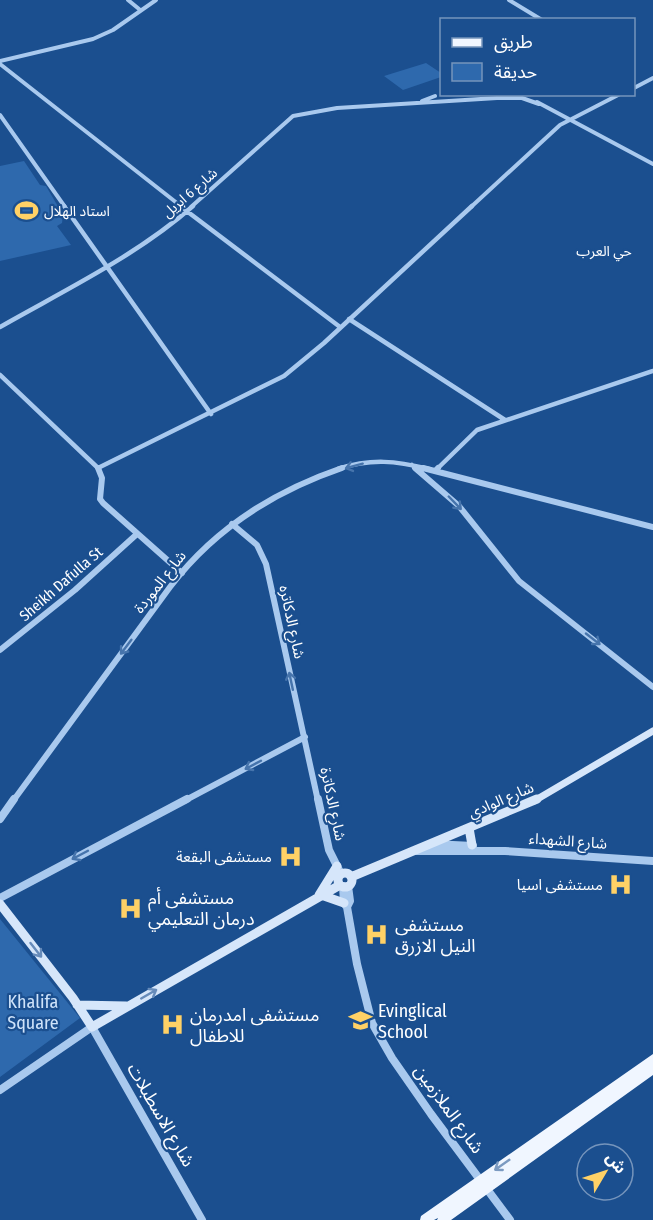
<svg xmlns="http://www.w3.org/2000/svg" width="653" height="1220" font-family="'Fira Sans Condensed','Noto Sans Arabic',sans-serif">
<rect width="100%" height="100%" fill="#1b4f8f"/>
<path fill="#2e69ad" d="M 426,63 L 441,73 L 441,77 L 403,90 L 384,76 Z
M 24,161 L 40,185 L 46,186 L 63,215 L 62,223 L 57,226 L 71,245 L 0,261 L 0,166 Z
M 0,919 L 80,1018 L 0,1077 Z"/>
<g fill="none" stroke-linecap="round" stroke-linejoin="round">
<path stroke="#a9c9ee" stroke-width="4" d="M 128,0 L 139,9
M 509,0 L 542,20
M 0,61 L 93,39 L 113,30 L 156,0
M 0,64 L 182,207
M 634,88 L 653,78
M 422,101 L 435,96
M 537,102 L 653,164
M 0,115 L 65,207
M 191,207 L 293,116 L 337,108 L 497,98 L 522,98 L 539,104
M 471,207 L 560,125 L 620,94"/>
<path stroke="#a9c9ee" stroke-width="4.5" d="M 64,206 L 211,414
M 180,206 L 340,327
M 349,319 L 505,420
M 0,327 C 65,290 136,256 193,206
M 0,375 L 99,469
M 412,465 L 417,469
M 98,468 L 284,376 L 324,343 L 472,206
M 338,469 C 372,458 396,461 429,469
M 437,469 L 477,430 L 653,371"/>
<path stroke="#a9c9ee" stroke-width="6" d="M 98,468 L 102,478 L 100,499 L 103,503 L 182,573
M 415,468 L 459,506 L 519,581 L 653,687
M 423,468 L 653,527
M 436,470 L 438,468
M 232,524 L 257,545 L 266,564 L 318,801
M 0,650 L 75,590 L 137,534
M 13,801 L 170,587 C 214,529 275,491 342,468
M 184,801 L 305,737"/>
<path stroke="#a9c9ee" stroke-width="8" d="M 318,799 L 329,850 L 341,874
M 0,819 L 14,799
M 432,844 L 473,846
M 417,851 L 505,851 L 653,861
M 343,886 L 344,903 L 347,907 L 357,964 L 372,1023 L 392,1058 L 431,1114 L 510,1220
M 0,898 L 187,799
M 347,907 L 350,901 L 348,886
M 0,1090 L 92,1027 L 202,1220"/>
<path stroke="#d6e6fa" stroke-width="7" d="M 534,801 L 653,731"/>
<path stroke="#d6e6fa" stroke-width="9" d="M 469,828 L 472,845
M338 880a7 7 0 1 1 14 0a7 7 0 1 1-14 0Z
M 351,877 L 537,799
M 319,895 L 337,866
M 324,896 L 344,903
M 0,904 L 73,998 L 92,1027 L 340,885
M 77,1005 L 126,1006"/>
<path fill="#f0f6ff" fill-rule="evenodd" d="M 653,1054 L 653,1075 L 451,1220 L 437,1220 L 438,1218 L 434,1220 L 420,1220 L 421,1216 Z"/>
</g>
<defs><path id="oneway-shaft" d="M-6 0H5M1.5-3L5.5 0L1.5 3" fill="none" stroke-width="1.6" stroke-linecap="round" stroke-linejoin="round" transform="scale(1.5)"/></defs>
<g stroke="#4674ac">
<use href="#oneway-shaft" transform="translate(354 466) rotate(165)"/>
<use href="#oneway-shaft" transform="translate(455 503) rotate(46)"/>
<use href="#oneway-shaft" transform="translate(593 639) rotate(38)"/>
<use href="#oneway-shaft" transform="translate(126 647) rotate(127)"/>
<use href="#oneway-shaft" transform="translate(291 681) rotate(-102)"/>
<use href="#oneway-shaft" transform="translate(253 765) rotate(152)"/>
<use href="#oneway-shaft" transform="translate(80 855) rotate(152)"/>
</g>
<g stroke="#668bba">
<use href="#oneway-shaft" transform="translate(36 950) rotate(52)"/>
<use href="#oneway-shaft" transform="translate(149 994) rotate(-30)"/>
</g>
<use stroke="#7b9ac1" href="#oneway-shaft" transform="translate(502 1165) rotate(145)"/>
<defs>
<symbol id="stadium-bare" viewBox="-9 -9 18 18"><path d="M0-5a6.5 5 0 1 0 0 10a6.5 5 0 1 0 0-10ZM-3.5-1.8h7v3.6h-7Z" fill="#ffd166" stroke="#1b4f8f" stroke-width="2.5" paint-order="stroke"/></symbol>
<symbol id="hospital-bare" viewBox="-9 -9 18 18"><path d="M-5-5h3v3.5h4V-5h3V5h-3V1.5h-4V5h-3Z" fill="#ffd166" stroke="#1b4f8f" stroke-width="2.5" paint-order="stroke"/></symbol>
<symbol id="university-bare" viewBox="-9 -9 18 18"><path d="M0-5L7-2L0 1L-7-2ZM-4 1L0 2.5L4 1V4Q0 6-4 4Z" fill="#ffd166" stroke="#1b4f8f" stroke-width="2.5" paint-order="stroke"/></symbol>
</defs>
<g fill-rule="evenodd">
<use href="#stadium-bare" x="10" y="194" width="33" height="33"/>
<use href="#hospital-bare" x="274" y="840" width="33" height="33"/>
<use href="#hospital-bare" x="604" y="868" width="33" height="33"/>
<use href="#hospital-bare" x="114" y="892" width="33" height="33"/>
<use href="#hospital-bare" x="360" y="918" width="33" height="33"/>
<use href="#university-bare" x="344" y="1004" width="33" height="33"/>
<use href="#hospital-bare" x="156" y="1008" width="33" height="33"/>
</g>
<g text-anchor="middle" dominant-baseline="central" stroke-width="4.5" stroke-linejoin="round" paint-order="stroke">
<g font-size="14" fill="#fff" stroke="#1b4f8f">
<text transform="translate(190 193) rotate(-41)">شارع 6 ابريل</text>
</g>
<g font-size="14" fill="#fff" stroke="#1b4f8f" text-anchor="start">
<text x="44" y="211">استاد الهلال</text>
</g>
<g font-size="14" fill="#fff" stroke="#1b4f8f">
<text x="604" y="251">حي العرب</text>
</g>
<g font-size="15" fill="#fff" stroke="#1b4f8f">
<text transform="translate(160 582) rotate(-52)">شارع الموردة</text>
<text transform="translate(61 584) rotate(-41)">Sheikh Dafulla St</text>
<text transform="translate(292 622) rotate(78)">شارع الدكاتره</text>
<text transform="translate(501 800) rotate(-23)">شارع الوادي</text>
<text transform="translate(333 804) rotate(78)">شارع الدكاترة</text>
<text transform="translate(568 841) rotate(4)">شارع الشهداء</text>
</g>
<g font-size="15" fill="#fff" stroke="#1b4f8f" text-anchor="end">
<text x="272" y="857">مستشفى البقعة</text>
<text x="603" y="885">مستشفى اسيا</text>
</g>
<g font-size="18" fill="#fff" stroke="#1b4f8f" text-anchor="start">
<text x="148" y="898">مستشفى أم<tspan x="148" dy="21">درمان التعليمي</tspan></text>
<text x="395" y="925">مستشفى<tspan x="395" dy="21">النيل الازرق</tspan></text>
<text x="378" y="1011">Evinglical<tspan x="378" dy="21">School</tspan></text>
<text x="190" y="1015">مستشفى امدرمان<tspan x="190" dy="21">للاطفال</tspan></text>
</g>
<g font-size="18" fill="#cfe3fa" stroke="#1b4f8f">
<text x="33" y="1002">Khalifa<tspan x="33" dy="21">Square</tspan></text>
</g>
<g font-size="18" fill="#fff" stroke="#1b4f8f">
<text transform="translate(449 1109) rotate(54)">شارع الملازمين</text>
<text transform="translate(161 1115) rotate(60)">شارع الاسطبلات</text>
</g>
</g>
<rect x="440" y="18" width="195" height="78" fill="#1b4f8f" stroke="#7695bc" stroke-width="1.5"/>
<rect x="452" y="38" width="30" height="9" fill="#f0f6ff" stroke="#7695bc" stroke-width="1.5"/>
<text x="494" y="48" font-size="18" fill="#ffffff">طريق</text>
<rect x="452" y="63" width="30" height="18" fill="#2e69ad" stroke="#7695bc" stroke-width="1.5"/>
<text x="494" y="78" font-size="18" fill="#ffffff">حديقة</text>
<g transform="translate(605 1172) rotate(51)"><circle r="28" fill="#1b4f8f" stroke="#7695bc" stroke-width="1.5"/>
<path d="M0-4.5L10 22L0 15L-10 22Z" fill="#ffd166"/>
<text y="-9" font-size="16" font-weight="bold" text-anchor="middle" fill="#ffffff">ش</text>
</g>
</svg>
